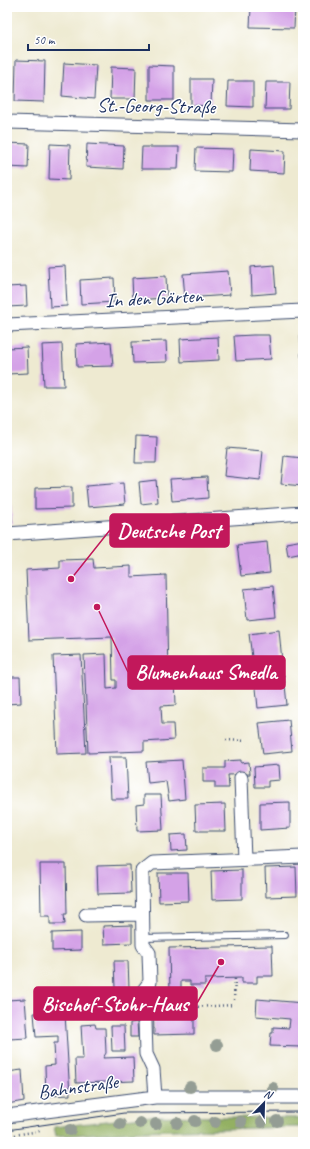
<svg xmlns="http://www.w3.org/2000/svg" width="310" height="1149" font-family="Caveat,sans-serif">
<rect width="100%" height="100%" fill="#fff"/>
<filter id="ink" filterUnits="userSpaceOnUse"><feTurbulence type="fractalNoise" baseFrequency=".025" numOctaves="2"/><feDisplacementMap in="SourceGraphic" scale="8" xChannelSelector="R" yChannelSelector="G"/><feConvolveMatrix kernelMatrix="1 2 1 2 8 2 1 2 1" color-interpolation-filters="sRGB"/></filter>
<filter id="wash" filterUnits="userSpaceOnUse"><feTurbulence type="fractalNoise" baseFrequency=".012" numOctaves="4" result="noise"/><feDisplacementMap in="SourceGraphic" scale="16" xChannelSelector="R" yChannelSelector="G"/><feGaussianBlur stdDeviation="0.9" result="paint"/><feColorMatrix in="noise" values="0 0 0 0 0 0 0 0 0 0 0 0 0 0 0 0 0 1.4 0 .05"/><feComposite in="paint" operator="in"/></filter>
<g filter="url(#wash)">
<rect width="100%" height="100%" fill="#eeead1"/>
<path fill="#93b062" stroke="#577060" d="M 151,1116 L 303,1118 L 303,1127 L 141,1131 L 56,1136 L 54,1127 Z"/>
<g id="blocks">
<path fill="#d4a2e7" d="M 251,7 L 295,7 L 294,28 L 250,27 Z
M 16,60 L 45,61 L 44,102 L 15,101 Z
M 64,63 L 96,65 L 94,99 L 62,96 Z
M 149,65 L 174,66 L 174,100 L 149,100 Z
M 111,67 L 136,68 L 135,99 L 110,99 Z
M 191,79 L 212,79 L 211,106 L 191,105 Z
M 228,81 L 253,81 L 253,107 L 227,106 Z
M 266,82 L 290,82 L 289,109 L 265,109 Z
M 7,143 L 29,144 L 28,168 L 7,167 Z
M 50,144 L 70,145 L 69,180 L 49,179 Z
M 87,144 L 124,146 L 123,169 L 86,167 Z
M 142,147 L 179,147 L 178,169 L 141,169 Z
M 196,148 L 233,149 L 232,172 L 195,171 Z
M 251,149 L 285,151 L 284,173 L 250,171 Z
M 274,265 L 276,293 L 252,295 L 251,267 Z
M 65,266 L 67,306 L 50,307 L 48,267 Z
M 228,271 L 230,295 L 185,298 L 183,274 Z
M 166,276 L 167,298 L 133,300 L 132,278 Z
M 114,278 L 115,302 L 81,304 L 80,280 Z
M 26,286 L 27,306 L 7,307 L 7,287 Z
M 300,333 L 303,333 L 303,357 L 301,357 Z
M 253,335 L 269,335 L 271,359 L 236,361 L 234,336 Z
M 218,337 L 219,360 L 181,362 L 180,339 Z
M 166,341 L 167,362 L 133,363 L 132,342 Z
M 111,342 L 113,366 L 77,367 L 76,344 Z
M 62,344 L 64,386 L 44,386 L 42,345 Z
M 27,347 L 28,373 L 7,374 L 7,348 Z
M 302,422 L 303,422 L 303,445 L 300,444 Z
M 136,436 L 157,437 L 156,463 L 135,463 Z
M 227,448 L 263,451 L 260,480 L 224,476 Z
M 284,456 L 303,458 L 303,486 L 281,484 Z
M 207,477 L 208,498 L 172,501 L 170,479 Z
M 156,480 L 158,502 L 141,504 L 139,482 Z
M 123,483 L 125,504 L 88,507 L 86,486 Z
M 72,487 L 72,508 L 35,509 L 35,488 Z
M 7,503 L 11,503 L 12,523 L 7,524 Z
M 303,540 L 303,553 L 288,556 L 286,543 Z
M 267,542 L 270,573 L 241,576 L 237,545 Z
M 93,559 L 94,568 L 131,566 L 131,577 L 166,575 L 168,678 L 175,678 L 176,705 L 161,706 L 162,724 L 173,724 L 174,740 L 144,742 L 144,751 L 88,753 L 84,655 L 106,654 L 107,689 L 116,688 L 116,680 L 113,680 L 112,637 L 29,640 L 26,570 L 60,568 L 60,560 Z
M 273,586 L 276,617 L 247,620 L 244,589 Z
M 279,630 L 282,661 L 253,665 L 249,634 Z
M 81,655 L 86,753 L 57,754 L 53,656 Z
M 284,675 L 287,705 L 258,708 L 255,678 Z
M 7,677 L 20,677 L 21,703 L 7,704 Z
M 289,720 L 292,751 L 263,754 L 259,723 Z
M 109,757 L 126,757 L 128,799 L 111,799 Z
M 182,760 L 185,799 L 169,801 L 166,781 L 148,783 L 146,762 Z
M 241,760 L 241,763 L 249,762 L 250,774 L 228,775 L 229,788 L 215,788 L 215,782 L 203,782 L 203,768 L 225,768 L 225,761 Z
M 279,765 L 280,780 L 268,781 L 268,787 L 255,787 L 254,767 Z
M 144,795 L 161,795 L 163,830 L 137,831 L 136,805 L 144,804 Z
M 290,802 L 290,828 L 260,830 L 260,803 Z
M 225,804 L 226,831 L 196,831 L 195,805 Z
M 186,834 L 187,850 L 171,851 L 170,835 Z
M 40,864 L 66,864 L 67,914 L 64,914 L 65,924 L 50,924 L 50,916 L 41,916 Z
M 130,865 L 131,893 L 98,894 L 97,866 Z
M 296,867 L 297,896 L 266,897 L 265,868 Z
M 242,870 L 242,899 L 212,900 L 211,871 Z
M 158,873 L 188,873 L 189,901 L 159,902 Z
M 132,925 L 132,943 L 104,944 L 103,926 Z
M 81,932 L 81,950 L 52,951 L 52,933 Z
M 272,946 L 273,976 L 257,976 L 257,983 L 242,983 L 242,978 L 205,979 L 205,985 L 190,985 L 190,981 L 181,981 L 181,995 L 194,994 L 194,1034 L 154,1035 L 153,994 L 170,993 L 169,948 Z
M 114,961 L 128,961 L 129,988 L 115,988 Z
M 25,999 L 28,1038 L 9,1039 L 7,1000 Z
M 257,999 L 303,1003 L 301,1047 L 270,1046 L 271,1033 L 273,1033 L 273,1027 L 289,1028 L 290,1019 L 256,1016 Z
M 43,1008 L 43,1015 L 65,1014 L 70,1095 L 46,1096 L 45,1066 L 55,1065 L 54,1043 L 58,1043 L 58,1036 L 36,1037 L 34,1013 L 39,1013 L 39,1009 Z
M 137,1022 L 138,1037 L 130,1037 L 130,1023 Z
M 95,1024 L 96,1028 L 105,1028 L 106,1053 L 103,1058 L 133,1057 L 134,1081 L 76,1083 L 75,1059 L 83,1059 L 81,1025 Z
M 111,1026 L 124,1026 L 125,1051 L 112,1051 Z
M 22,1070 L 24,1101 L 7,1104 L 7,1072 Z"/>
</g>
</g>
<g filter="url(#ink)">
<use href="#blocks" fill-opacity="0" stroke="#3b4b6f" stroke-width="1"/>
<g fill="none" stroke-linecap="round" stroke-linejoin="round">
<defs>
<path id="lane" d="M 143,938 L 285,935"/>
<path id="street" d="M 7,122 L 303,130
M 7,325 L 303,311
M 7,534 L 303,513
M 241,778 L 244,859
M 86,915 L 142,914
M 155,1097 L 153,1069 L 146,1054 L 144,990 L 150,982 L 149,953 L 143,945 L 142,871 L 152,863 L 303,857
M 7,1116 L 155,1097 L 303,1097"/>
</defs>
<use href="#lane" stroke="#3b4b6f" stroke-width="8"/>
<use href="#street" stroke="#3b4b6f" stroke-width="15"/>
<path stroke="#3b4b6f" stroke-width="2.5" stroke-dasharray="1 3" stroke-linecap="butt" d="M 226,740 L 246,741
M 234,1000 L 235,978
M 194,1007 L 234,1005
M 7,1136 L 40,1131"/>
<use href="#lane" stroke="#fff" stroke-width="6"/>
<use href="#street" stroke="#fff" stroke-width="13"/>
<path stroke="#1b2f5e" stroke-width="1" d="M 7,1130 L 124,1113 L 303,1112"/>
</g>
<g fill="#949d94">
<circle cx="217" cy="1045" r="6"/>
<circle cx="190" cy="1087" r="6"/>
<circle cx="273" cy="1088" r="6"/>
<circle cx="195" cy="1121" r="6"/>
<circle cx="277" cy="1121" r="6"/>
<circle cx="215" cy="1122" r="6"/>
<circle cx="241" cy="1122" r="6"/>
<circle cx="262" cy="1122" r="6"/>
<circle cx="140" cy="1123" r="6"/>
<circle cx="177" cy="1123" r="6"/>
<circle cx="120" cy="1124" r="6"/>
<circle cx="156" cy="1124" r="6"/>
<circle cx="70" cy="1130" r="6"/>
</g>
</g>
<g text-anchor="middle" dominant-baseline="central" stroke-width="3" stroke-linejoin="round" paint-order="stroke">
<g font-size="20" fill="#1b2f5e" stroke="#fff">
<text transform="translate(156 106) rotate(1)">St.-Georg-Straße</text>
<text transform="translate(154 298) rotate(-3)">In den Gärten</text>
<text transform="translate(78 1087) rotate(-8)">Bahnstraße</text>
</g>
</g>
<path fill="none" stroke="#c2185b" stroke-width="1.5" d="M71 579L110 530M97 607L128 672M221 962L197 1003"/>
<g fill="#c2185b" stroke="#fff" stroke-width="1.5">
<circle cx="71" cy="579" r="4"/>
<circle cx="97" cy="607" r="4"/>
<circle cx="221" cy="962" r="4"/>
</g>
<g fill="#c2185b" stroke="#c2185b" stroke-width="1.5">
<rect x="110" y="514" width="119" height="33" rx="4"/>
<rect x="128" y="656" width="157" height="33" rx="4"/>
<rect x="34" y="987" width="163" height="33" rx="4"/>
</g>
<g font-size="21" text-anchor="middle" font-weight="bold" fill="#fff">
<text x="169" y="538">Deutsche Post</text>
<text x="206" y="679">Blumenhaus Smedla</text>
<text x="115" y="1011">Bischof-Stohr-Haus</text>
</g>
<rect width="310" height="1149" fill="none" stroke="#fff" stroke-width="24"/>
<g transform="translate(264 1103) rotate(23)" stroke="#ffffff" stroke-width="3" paint-order="stroke">
<path d="M0-3L7 15L0 10L-7 15Z" fill="#1b2f5e"/>
<text y="-6" font-size="11" font-weight="bold" text-anchor="middle" fill="#1b2f5e">N</text>
</g>
<path d="M28 44v6h121v-6" fill="none" stroke="#1b2f5e" stroke-width="2"/>
<text x="34" y="44" font-size="12" fill="#1b2f5e" stroke="#ffffff" stroke-width="3" paint-order="stroke">50 m</text>
</svg>
